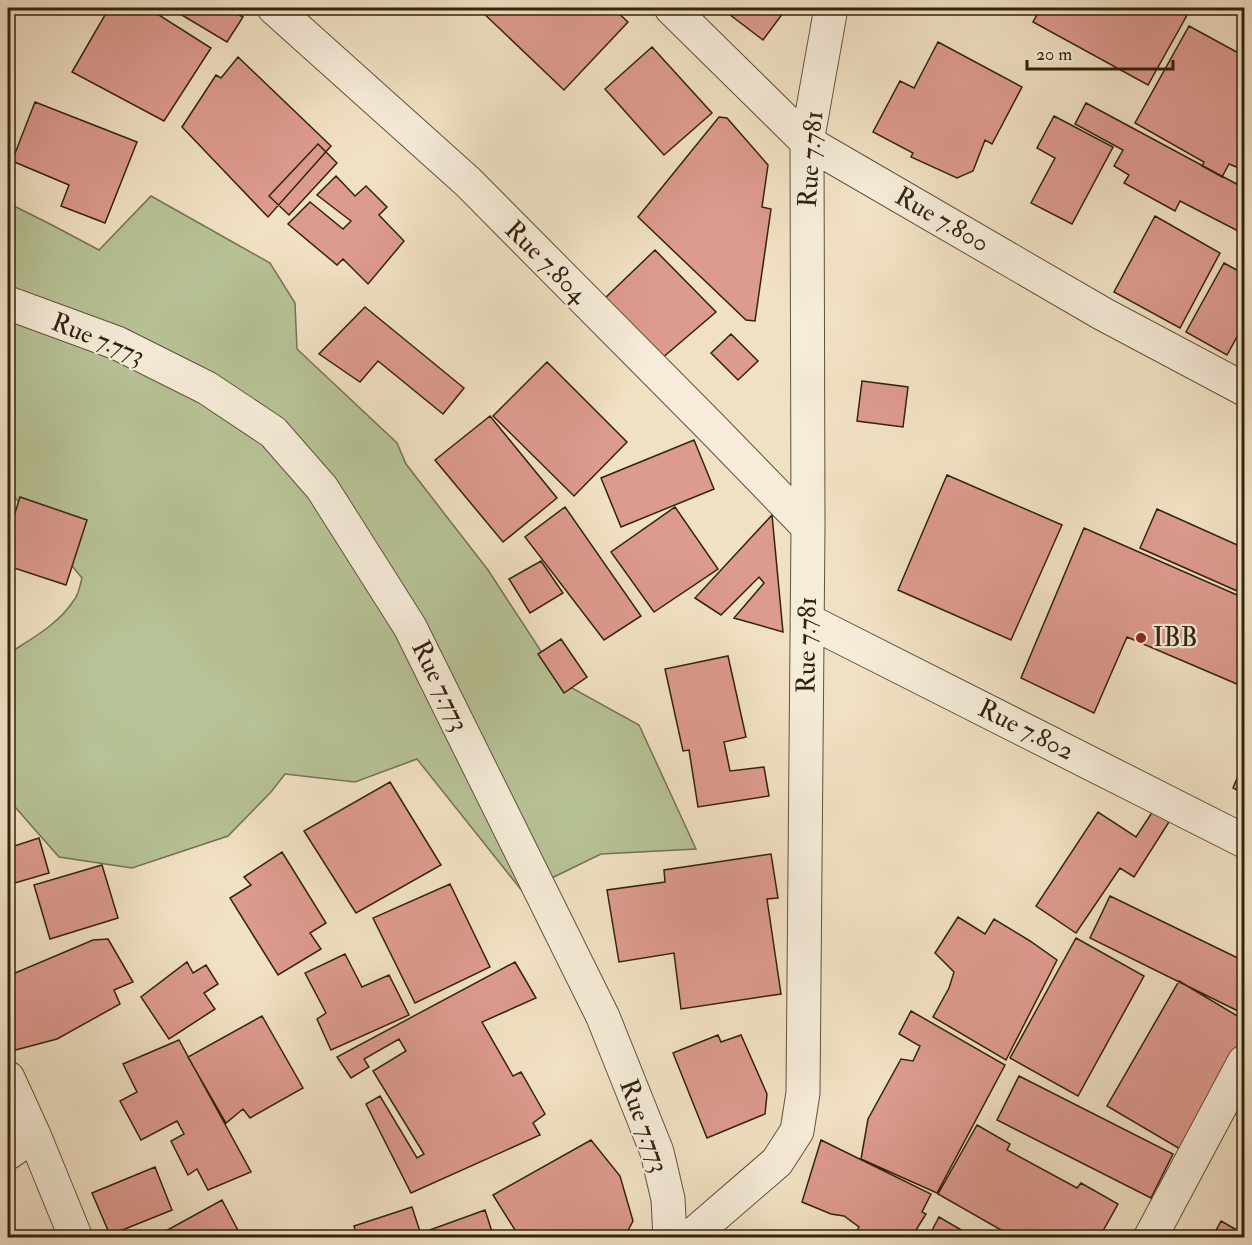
<svg xmlns="http://www.w3.org/2000/svg" width="1252" height="1245" font-family="'IM FELL Double Pica',serif">
<rect width="100%" height="100%" fill="#f1e1c4"/>
<filter id="stains"><feTurbulence type="fractalNoise" baseFrequency=".00333" numOctaves="4"/><feColorMatrix values="0 0 0 0 .2 0 0 0 0 .09 0 0 0 0 .02 0 0 0 .5 -.17"/></filter>
<radialGradient id="worn" r=".72"><stop offset=".6" stop-color="#630" stop-opacity="0"/><stop offset="1" stop-color="#630" stop-opacity=".3"/></radialGradient>
<path fill="#b7c396" stroke="#747352" stroke-width="1.5" d="M 151,196 L 270,263 L 295,303 L 297,349 L 397,443 L 406,464 L 488,570 L 561,682 L 639,725 L 696,849 L 601,854 L 523,892 L 417,759 L 355,782 L 285,774 L 271,792 L 228,836 L 132,868 L 59,857 L 8,799 L 8,654 C 31,639 59,624 74,600 C 79,594 80,585 82,578 L 8,489 L 8,203 L 52,225 L 99,250 Z"/>
<path fill="#dd9a8f" stroke="#32230e" stroke-width="1.5" d="M 109,8 L 148,8 L 211,48 L 164,121 L 72,72 Z
M 170,8 L 228,8 L 243,17 L 227,42 Z
M 478,8 L 613,8 L 628,22 L 564,90 Z
M 721,8 L 785,8 L 786,9 L 763,40 Z
M 1041,8 L 1191,8 L 1148,85 L 1033,22 Z
M 1189,26 L 1244,56 L 1244,188 L 1237,184 L 1239,168 L 1229,164 L 1222,177 L 1202,166 L 1204,162 L 1135,123 Z
M 938,42 L 1022,87 L 992,144 L 985,140 L 973,171 L 957,178 L 911,157 L 913,153 L 873,132 L 900,81 L 914,88 Z
M 652,47 L 712,113 L 664,155 L 605,89 Z
M 238,57 L 331,146 L 268,217 L 182,127 L 216,75 L 221,78 Z
M 35,102 L 137,142 L 105,223 L 61,206 L 69,185 L 12,161 Z
M 1086,103 L 1244,188 L 1244,224 L 1240,232 L 1180,201 L 1175,211 L 1124,183 L 1129,175 L 1114,166 L 1123,150 L 1075,124 Z
M 1054,116 L 1113,147 L 1072,224 L 1031,203 L 1055,158 L 1037,148 Z
M 719,117 L 727,118 L 768,165 L 762,207 L 771,209 L 755,321 L 746,320 L 638,217 Z
M 318,144 L 337,163 L 289,215 L 269,196 Z
M 336,176 L 355,196 L 366,186 L 387,207 L 379,215 L 404,241 L 368,284 L 343,259 L 337,265 L 288,224 L 310,202 L 343,229 L 351,221 L 317,195 Z
M 1155,216 L 1220,253 L 1180,328 L 1114,292 Z
M 655,250 L 716,312 L 661,359 L 603,300 Z
M 1224,263 L 1244,274 L 1244,324 L 1227,355 L 1186,332 Z
M 365,307 L 464,388 L 443,414 L 378,361 L 360,382 L 319,354 Z
M 731,334 L 758,361 L 738,380 L 711,353 Z
M 547,362 L 627,442 L 574,496 L 493,416 Z
M 862,381 L 908,387 L 903,427 L 857,421 Z
M 490,416 L 557,498 L 503,542 L 435,460 Z
M 694,440 L 714,489 L 621,527 L 601,478 Z
M 947,475 L 1062,525 L 1011,640 L 898,590 Z
M 20,497 L 87,520 L 66,585 L 8,566 L 8,535 Z
M 565,507 L 641,616 L 604,640 L 525,537 Z
M 675,507 L 718,569 L 654,612 L 611,552 Z
M 1157,509 L 1244,548 L 1244,594 L 1140,548 Z
M 772,515 L 783,632 L 734,618 L 764,583 L 759,577 L 721,615 L 695,598 Z
M 1084,528 L 1244,598 L 1244,687 L 1127,637 L 1094,713 L 1021,678 Z
M 541,561 L 563,593 L 530,613 L 509,579 Z
M 561,639 L 587,677 L 564,693 L 538,654 Z
M 728,656 L 746,737 L 724,742 L 730,771 L 764,767 L 769,796 L 698,807 L 689,750 L 683,751 L 665,669 Z
M 1244,762 L 1244,794 L 1233,788 Z
M 390,782 L 441,865 L 356,913 L 304,831 Z
M 1153,811 L 1169,822 L 1134,877 L 1120,868 L 1076,933 L 1036,906 L 1098,812 L 1136,837 Z
M 39,838 L 49,873 L 8,885 L 8,848 Z
M 282,852 L 326,923 L 310,933 L 321,949 L 278,975 L 230,898 L 251,885 L 244,877 Z
M 771,854 L 778,898 L 767,899 L 781,994 L 681,1009 L 674,953 L 619,962 L 607,890 L 665,882 L 664,870 Z
M 102,865 L 118,918 L 50,939 L 34,885 Z
M 450,884 L 490,967 L 415,1003 L 373,918 Z
M 1110,896 L 1244,961 L 1244,1014 L 1090,938 Z
M 958,917 L 985,934 L 994,919 L 1030,941 L 1057,960 L 1006,1060 L 933,1017 L 949,988 L 954,972 L 935,953 Z
M 1076,938 L 1144,976 L 1078,1096 L 1010,1058 Z
M 108,939 L 133,982 L 114,990 L 120,1004 L 57,1039 L 8,1052 L 8,976 L 93,940 Z
M 345,954 L 362,987 L 389,975 L 409,1015 L 331,1050 L 317,1019 L 326,1013 L 305,973 Z
M 187,962 L 193,973 L 206,965 L 218,984 L 204,993 L 215,1009 L 169,1039 L 141,997 Z
M 515,962 L 536,998 L 482,1022 L 513,1076 L 521,1072 L 545,1114 L 533,1123 L 540,1135 L 411,1193 L 366,1104 L 380,1096 L 417,1158 L 424,1154 L 373,1071 L 406,1051 L 399,1039 L 364,1059 L 369,1067 L 351,1078 L 337,1057 Z
M 1179,981 L 1244,1020 L 1244,1037 L 1180,1149 L 1107,1106 Z
M 911,1011 L 1005,1065 L 937,1193 L 861,1159 L 868,1119 L 901,1059 L 913,1061 L 920,1046 L 899,1034 Z
M 262,1016 L 303,1088 L 250,1118 L 243,1109 L 226,1123 L 188,1057 Z
M 718,1035 L 721,1042 L 741,1035 L 767,1094 L 765,1114 L 707,1138 L 673,1053 Z
M 179,1040 L 251,1172 L 208,1190 L 197,1169 L 188,1175 L 171,1141 L 184,1134 L 177,1121 L 141,1140 L 120,1101 L 137,1092 L 123,1064 Z
M 1019,1076 L 1173,1154 L 1151,1198 L 997,1120 Z
M 977,1125 L 1010,1144 L 1007,1150 L 1077,1188 L 1081,1183 L 1118,1204 L 1099,1238 L 1015,1238 L 938,1194 Z
M 591,1140 L 620,1176 L 633,1221 L 624,1238 L 557,1238 L 555,1234 L 547,1238 L 520,1238 L 493,1195 Z
M 821,1140 L 931,1194 L 922,1212 L 926,1214 L 911,1238 L 853,1238 L 859,1227 L 844,1216 L 831,1214 L 802,1202 Z
M 155,1167 L 172,1210 L 110,1235 L 92,1193 Z
M 222,1200 L 242,1238 L 153,1238 Z
M 412,1207 L 422,1238 L 357,1238 L 354,1226 Z
M 485,1210 L 494,1238 L 429,1238 L 427,1231 Z
M 939,1217 L 975,1238 L 928,1238 Z
M 1221,1221 L 1244,1234 L 1244,1238 L 1212,1238 Z"/>
<g fill="none" stroke-linecap="round" stroke-linejoin="round">
<defs>
<path id="minor" d="M 274,8 L 468,182 L 709,425 L 808,527
M 671,8 L 807,142 L 1103,314 L 1244,389
M 8,303 L 117,343 L 207,388 L 273,432 L 322,488 L 410,627 L 603,1017 L 657,1152 L 668,1199 L 670,1238
M 807,620 L 1244,841
M 8,1078 L 34,1135 L 76,1238
M 8,1153 L 34,1135
M 689,1238 L 777,1162 L 797,1131 L 803,1093 L 808,527 L 807,142 L 831,8
M 1150,1238 L 1244,1062"/>
</defs>
<use href="#minor" stroke="#62523c" stroke-width="35"/>
<use href="#minor" stroke="#f6ecd9" stroke-width="33"/>
</g>
<circle fill="#8f2418" stroke="#f6ecd9" stroke-width="2" cx="1141" cy="638" r="6"/>
<g text-anchor="middle" dominant-baseline="central" stroke-width="4.5" stroke-linejoin="round" paint-order="stroke">
<g font-size="26" fill="#32230e" stroke="#f6ecd9">
<text transform="translate(811 159) rotate(-86)">Rue 7.781</text>
<text transform="translate(942 220) rotate(30)">Rue 7.800</text>
<text transform="translate(546 262) rotate(45)">Rue 7.804</text>
<text transform="translate(98 339) rotate(22)">Rue 7.773</text>
<text transform="translate(807 645) rotate(-89)">Rue 7.781</text>
<text transform="translate(440 686) rotate(64)">Rue 7.773</text>
<text transform="translate(1026 730) rotate(27)">Rue 7.802</text>
<text transform="translate(644 1126) rotate(70)">Rue 7.773</text>
</g>
<g font-size="26" fill="#32230e" stroke="#f6ecd9" text-anchor="start">
<text x="1153" y="638">IBB</text>
</g>
</g>
<rect width="1252" height="1245" fill="none" stroke="#f1e1c4" stroke-width="30"/>
<rect x="9" y="9" width="1234" height="1227" fill="none" stroke="#32230e" stroke-width="3"/>
<rect x="15" y="15" width="1222" height="1215" fill="none" stroke="#32230e" stroke-width="1.5"/>
<path d="M1027 60v9h146v-9" fill="none" stroke="#32230e" stroke-width="3"/>
<text x="1036" y="60" font-size="18" fill="#32230e" stroke="#f6ecd9" stroke-width="4.5" paint-order="stroke">20 m</text>
<rect width="100%" height="100%" filter="url(#stains)"/>
<rect width="100%" height="100%" fill="url(#worn)"/>
</svg>
